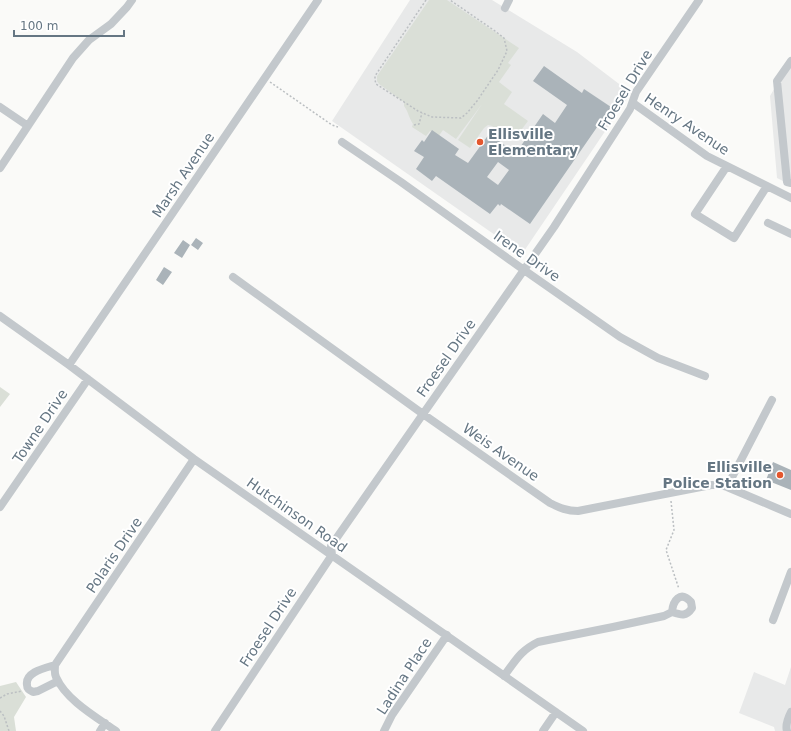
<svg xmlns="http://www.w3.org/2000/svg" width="791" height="731" font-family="'DejaVu Sans',sans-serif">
<rect width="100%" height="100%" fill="#fafaf8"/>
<path fill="#e8e9e9" d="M 410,0 L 492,0 L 577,52 L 631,93 L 522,254 L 332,121 Z
M 791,60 L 791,185 L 777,178 L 770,96 Z
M 791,667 L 791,731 L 775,731 L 774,727 L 739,713 L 754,672 L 785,685 Z"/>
<path fill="#dadfd7" d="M 429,0 L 447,0 L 519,48 L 508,63 L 511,65 L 499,82 L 512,92 L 504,104 L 528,121 L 513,141 L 492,126 L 488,125 L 484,128 L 470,148 L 458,140 L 482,104 L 456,139 L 443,130 L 438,137 L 430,131 L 426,136 L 412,127 L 413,124 C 409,118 408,111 404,106 L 404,102 L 379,84 L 377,81 L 377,76 Z
M 0,387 L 10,394 L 0,407 Z
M 16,682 L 26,697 L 14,717 L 16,731 L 0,731 L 0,686 Z"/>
<path fill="#aab3b9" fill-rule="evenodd" d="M 544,66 L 582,93 L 584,89 L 611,107 L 530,224 L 501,204 L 500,206 L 498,204 L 490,214 L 436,176 L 432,181 L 416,169 L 424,157 L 414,151 L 422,140 L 424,142 L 432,130 L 459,149 L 455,155 L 468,163 L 489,134 L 516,153 L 543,114 L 555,123 L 567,105 L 533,81 ZM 498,162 L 509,170 L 498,185 L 487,177 Z
M 196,238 L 203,243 L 198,250 L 191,245 Z
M 183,240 L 190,245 L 182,258 L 174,253 Z
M 164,267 L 172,272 L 163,285 L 156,280 Z
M 773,462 L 791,470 L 791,490 L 766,480 Z"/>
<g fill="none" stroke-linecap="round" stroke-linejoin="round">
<path stroke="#bbbfc2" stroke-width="1.5" stroke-dasharray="2 2" stroke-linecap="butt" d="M 426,0 L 375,76 L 375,80 L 376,84 L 418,111 L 432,117 L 461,118 L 467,113 L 477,101 L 498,70 L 507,51 L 504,38 L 495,31 L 450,0
M 270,82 L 332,125 L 338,127
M 414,125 L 419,124 L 422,113
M 671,501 L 674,530 L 666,550 L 679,589
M 0,698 L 7,694 L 22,691
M 0,711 L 4,716 L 9,731"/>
<path stroke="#c3c8cc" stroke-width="8" d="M 505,8 L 509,0
M 791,61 L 777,81 L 787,182 L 791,183
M 633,103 L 707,156 L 791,198
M 0,107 L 28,126
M 342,142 L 401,182 L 524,270 L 620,337 L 658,358 L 705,376
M 727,166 L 695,214 L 734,238 L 767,186
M 0,168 L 73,58 L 89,40 L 111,24 L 127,7 L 132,0
M 768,223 L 791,234
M 233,277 L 423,414 L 550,503 C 560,508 567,511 578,511 L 711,485 L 720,485 L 727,487 L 791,514
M 0,316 L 69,365 L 194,459 L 583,731
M 69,365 L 318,0
M 727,487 L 772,400
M 0,507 L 88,379
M 773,620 L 791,572
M 55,665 C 45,668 25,672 27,685 C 27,689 29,690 33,692 L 38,691 L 58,681
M 504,676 C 516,660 520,651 538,642 L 613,627 L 664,616 L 672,612 C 673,601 680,590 691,602 L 692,608 C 686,617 681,615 672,612
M 100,731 L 105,723
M 116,731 C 96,717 66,700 56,677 C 54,673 55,669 55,665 L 194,459
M 215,731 L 332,555 L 331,546 L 423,414 L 554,227 L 630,109 L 636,92 L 699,0
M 384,731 L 392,715 L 447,635
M 543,731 L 556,712
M 787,731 C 785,725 788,718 791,712"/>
</g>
<g fill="#e4572e" stroke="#fff" stroke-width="1.5">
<circle cx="480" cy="142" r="4"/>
<circle cx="780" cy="475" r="4"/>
</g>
<g text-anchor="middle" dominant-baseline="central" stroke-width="4" stroke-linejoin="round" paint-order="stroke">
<g font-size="14" fill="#657683" stroke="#fff">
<text transform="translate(625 90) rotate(-59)">Froesel Drive</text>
<text transform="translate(687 124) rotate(34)">Henry Avenue</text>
<text transform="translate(183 175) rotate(-56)">Marsh Avenue</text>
<text transform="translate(527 256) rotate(35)">Irene Drive</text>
<text transform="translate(446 358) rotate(-55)">Froesel Drive</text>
<text transform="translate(40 426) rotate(-56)">Towne Drive</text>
<text transform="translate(501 452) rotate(35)">Weis Avenue</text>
<text transform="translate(297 515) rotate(35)">Hutchinson Road</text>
<text transform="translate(114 555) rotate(-56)">Polaris Drive</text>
<text transform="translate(268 627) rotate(-57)">Froesel Drive</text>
<text transform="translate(404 676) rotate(-57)">Ladina Place</text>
</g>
<g font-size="14" font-weight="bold" fill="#657683" stroke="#fff" text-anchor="start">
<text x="488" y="134">Ellisville<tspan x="488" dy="16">Elementary</tspan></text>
<text x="772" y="467" text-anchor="end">Ellisville<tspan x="772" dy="16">Police Station</tspan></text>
</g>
</g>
<path d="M14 30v6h110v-6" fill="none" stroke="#657683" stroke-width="2"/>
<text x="20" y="30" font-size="12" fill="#657683" stroke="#ffffff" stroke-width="3" paint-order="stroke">100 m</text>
</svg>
